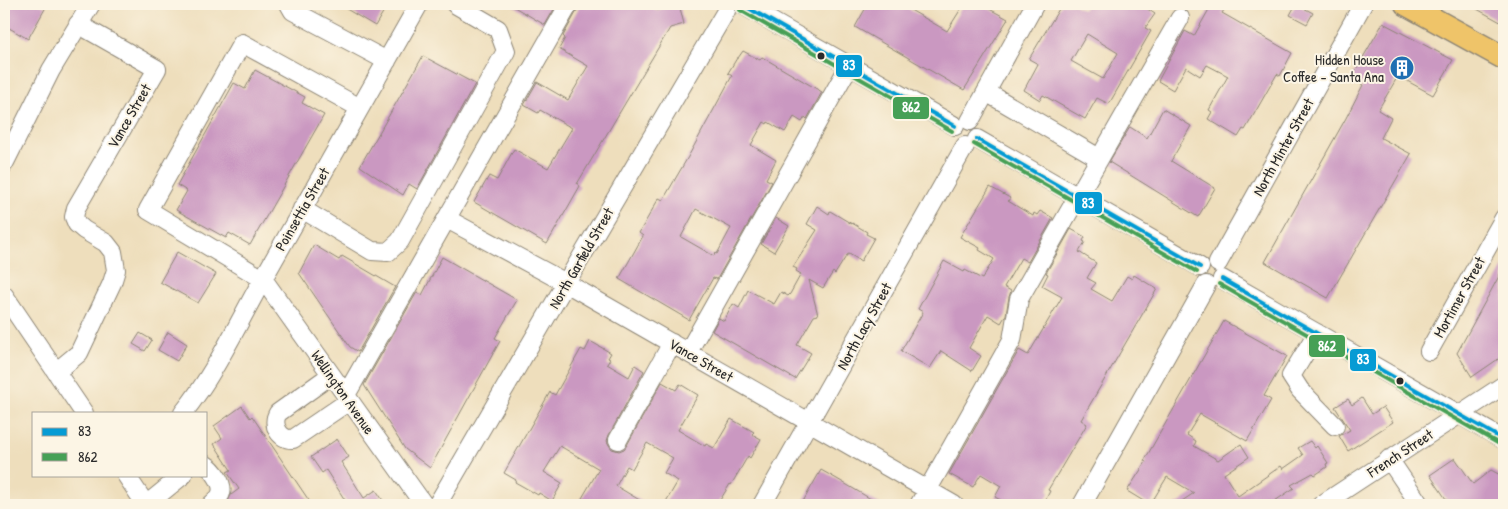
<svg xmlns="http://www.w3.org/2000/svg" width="1508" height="509" font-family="'Patrick Hand',sans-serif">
<rect width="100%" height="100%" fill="#fcf5e5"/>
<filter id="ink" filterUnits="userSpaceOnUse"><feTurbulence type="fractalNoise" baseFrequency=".02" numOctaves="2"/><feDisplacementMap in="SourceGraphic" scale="10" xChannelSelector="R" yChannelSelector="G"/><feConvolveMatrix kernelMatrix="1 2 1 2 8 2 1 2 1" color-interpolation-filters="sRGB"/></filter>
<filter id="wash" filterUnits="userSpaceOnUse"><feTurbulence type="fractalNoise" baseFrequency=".0096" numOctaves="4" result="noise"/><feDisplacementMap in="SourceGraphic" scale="20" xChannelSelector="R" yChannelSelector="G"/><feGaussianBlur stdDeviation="1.12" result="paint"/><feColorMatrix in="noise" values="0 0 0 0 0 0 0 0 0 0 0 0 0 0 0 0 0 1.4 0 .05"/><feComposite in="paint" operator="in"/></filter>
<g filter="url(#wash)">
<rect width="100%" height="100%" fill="#eedebc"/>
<g id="blocks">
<path fill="#ca98c1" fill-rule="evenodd" d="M 4,4 L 39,4 L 46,7 L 28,39 L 4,25 Z
M 338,4 L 388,4 L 375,26 Z
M 509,4 L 557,4 L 545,25 Z
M 580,4 L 646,4 L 657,10 L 679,4 L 684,24 L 670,28 L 577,184 L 580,186 L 547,244 L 474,202 L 489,176 L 497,180 L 514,149 L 548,168 L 572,128 L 540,110 L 538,113 L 524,105 L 537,82 L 568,100 L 588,66 L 559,49 L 565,38 L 563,36 L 578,9 Z
M 868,4 L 900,4 L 947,31 L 964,4 L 980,4 L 1008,19 L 964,90 L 855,27 Z
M 1062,4 L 1073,4 L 1083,10 L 1087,4 L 1140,4 L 1155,14 L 1145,28 L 1151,31 L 1109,104 L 1097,98 L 1085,119 L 1043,95 L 1040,100 L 1024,90 L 1038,64 L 1029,59 ZM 1087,34 L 1118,53 L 1103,79 L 1071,61 Z
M 1212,4 L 1228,4 L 1222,13 L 1292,53 L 1280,76 L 1277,74 L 1245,130 L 1243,129 L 1238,137 L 1208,119 L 1212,112 L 1209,110 L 1228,76 L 1207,65 L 1200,76 L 1186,67 L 1173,90 L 1158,81 L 1185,31 L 1194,36 Z
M 1296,4 L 1313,13 L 1307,24 L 1290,15 Z
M 1468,4 L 1504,4 L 1504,24 Z
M 1383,23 L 1453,60 L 1433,95 L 1398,76 L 1378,110 L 1391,118 L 1381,138 L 1411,154 L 1328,298 L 1265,262 L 1346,118 L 1363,85 L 1351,78 Z
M 743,51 L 760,60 L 762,57 L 822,92 L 807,119 L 805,117 L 802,122 L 794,117 L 785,132 L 768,122 L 767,124 L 764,122 L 751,145 L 776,160 L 766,179 L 772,182 L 717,279 L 713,278 L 689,320 L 619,279 L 643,236 L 639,233 L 659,198 L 663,200 L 688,157 L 732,76 L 728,73 L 737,58 L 738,58 ZM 696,209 L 731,228 L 717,254 L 715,253 L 714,256 L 681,237 Z
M 423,56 L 475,84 L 417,189 L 409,184 L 403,195 L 360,166 Z
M 255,70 L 305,97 L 302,103 L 324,115 L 250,245 L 229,233 L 226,238 L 176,210 L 187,191 L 177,185 L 234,83 L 245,89 Z
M 1163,109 L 1191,126 L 1171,161 L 1215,188 L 1198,217 L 1109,162 L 1130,127 L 1147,138 Z
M 990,187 L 1010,198 L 1008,201 L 1033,216 L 1034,213 L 1037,215 L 1040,211 L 1053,218 L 1028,262 L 1021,258 L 1004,287 L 1011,291 L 1009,297 L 1006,315 L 1001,323 L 988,315 L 969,348 L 981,356 L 972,371 L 941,351 L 930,368 L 901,351 L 923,312 L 918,309 L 944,261 L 964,272 L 965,270 L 982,279 L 994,259 L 979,250 L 980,248 L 960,237 Z
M 817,206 L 829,214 L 830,211 L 852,224 L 852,223 L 867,232 L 866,234 L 874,238 L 861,261 L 849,254 L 847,255 L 835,274 L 833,272 L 823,288 L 809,280 L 818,315 L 814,316 L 797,345 L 811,353 L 795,379 L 712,331 L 719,318 L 724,321 L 733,304 L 739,308 L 748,290 L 774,304 L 781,292 L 788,296 L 790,294 L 801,274 L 796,271 L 797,269 L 793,267 L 817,230 L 807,224 Z
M 776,218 L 789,226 L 774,252 L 761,244 Z
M 1071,229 L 1085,237 L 1083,241 L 1085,242 L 1079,252 L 1096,263 L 1087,278 L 1096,283 L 1091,289 L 1112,301 L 1127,276 L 1132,279 L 1134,275 L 1157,289 L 1081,420 L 1087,424 L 1048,490 L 1050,491 L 1043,505 L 1010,505 L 995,497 L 1001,486 L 981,474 L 973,487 L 949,474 L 1019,350 L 1028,355 L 1062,297 L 1042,286 L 1048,274 L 1046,273 Z
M 314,245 L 339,260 L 342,256 L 395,287 L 358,352 L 350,347 L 299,273 Z
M 177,252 L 216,274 L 198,303 L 160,282 Z
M 442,257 L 517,300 L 495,338 L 500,341 L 430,468 L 405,449 L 364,385 L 417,292 L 422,295 Z
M 1504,267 L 1504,355 L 1472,377 L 1457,353 Z
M 1224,321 L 1287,356 L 1264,396 L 1271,400 L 1247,441 L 1200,414 L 1187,435 L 1196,441 L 1194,446 L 1218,460 L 1241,444 L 1249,457 L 1224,474 L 1238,496 L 1281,466 L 1283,469 L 1303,455 L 1298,448 L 1310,441 L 1315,448 L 1317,446 L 1328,463 L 1326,464 L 1327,467 L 1315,475 L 1313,473 L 1291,485 L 1294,488 L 1269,505 L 1176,505 L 1194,493 L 1167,477 L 1150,505 L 1127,491 L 1146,462 L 1144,461 Z
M 168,332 L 187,344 L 177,361 L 158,350 Z
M 140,333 L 152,340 L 145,351 L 133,344 Z
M 590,341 L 611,353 L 608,358 L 610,359 L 607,364 L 629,377 L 635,365 L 644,371 L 609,435 L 607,441 L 609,445 L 612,449 L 619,451 L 624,449 L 627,445 L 662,382 L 676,390 L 680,384 L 698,395 L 678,430 L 705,446 L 706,444 L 714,448 L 731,419 L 754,432 L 752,434 L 761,439 L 750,458 L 748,456 L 731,485 L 730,484 L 717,505 L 664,505 L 678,481 L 664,473 L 673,458 L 647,443 L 632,469 L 627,466 L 616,486 L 648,505 L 578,505 L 599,469 L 560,446 L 544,472 L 562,483 L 552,501 L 539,493 L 538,495 L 515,482 L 516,480 L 504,473 L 550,392 L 555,395 L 581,349 L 585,351 Z
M 1362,398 L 1372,414 L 1383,407 L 1393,422 L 1348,451 L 1339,436 L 1350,430 L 1335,407 L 1348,399 L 1352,405 Z
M 242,406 L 250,418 L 252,416 L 312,505 L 226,505 L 231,495 L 239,489 L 227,472 L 231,470 L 214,444 L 222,438 L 214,426 Z
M 337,439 L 349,457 L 341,462 L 364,498 L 376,490 L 386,505 L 348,505 L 326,470 L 322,473 L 311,457 Z
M 1455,458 L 1473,484 L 1491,470 L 1504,477 L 1504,505 L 1450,505 L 1430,475 Z
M 821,470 L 837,479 L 881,505 L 801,505 Z"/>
</g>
</g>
<g filter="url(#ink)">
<use href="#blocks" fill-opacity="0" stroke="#8c8474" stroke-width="1"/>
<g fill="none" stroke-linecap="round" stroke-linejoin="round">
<defs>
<path id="minor" d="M 289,4 L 293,11 L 387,61
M 743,5 L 955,126
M 986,92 L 1099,158
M 360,108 L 242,43 L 148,210 L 263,279 L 424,505
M 970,121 L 1035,4
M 977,139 L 1200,267
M 4,164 L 51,70 L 91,4
M 302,209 L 372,251 L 388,252 L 400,241 L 506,51 L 498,29 L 455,4
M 447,219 L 566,283 L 954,505
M 1218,263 L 1363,4
M 1222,279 L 1504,440
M 4,295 L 84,413
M 1317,333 L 1291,376 L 1300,390 L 1335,426
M 1429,351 L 1504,218
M 688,352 L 849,66
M 56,372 L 79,353 L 112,283 L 116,270 L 113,252 L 106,243 L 84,230 L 77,224 L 74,217 L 76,208 L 157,69 L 78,24
M 331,375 L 278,413 C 271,424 279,440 293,439 L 349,401
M 346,395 L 569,4
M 183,413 C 216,372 238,323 264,277 C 316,186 368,95 419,4
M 618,440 L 672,343
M 1389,459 L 1420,505
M 206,465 C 213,469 224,484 221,493 C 220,498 214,502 211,505
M 126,475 L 146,505
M 146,505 L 183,475
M 437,505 L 566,283 L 726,11
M 762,505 L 965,146
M 919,505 L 1012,340 L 1019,299 L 1180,18
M 1082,505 L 1206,285
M 1321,505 L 1504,385"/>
<path id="major" d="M 1406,4 L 1504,58"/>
</defs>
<use href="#minor" stroke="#8c8474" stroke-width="20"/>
<use href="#major" stroke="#8c8474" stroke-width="25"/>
<use href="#minor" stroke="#fff" stroke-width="18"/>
<use href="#major" stroke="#efc469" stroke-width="22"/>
<defs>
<path id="bus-1" d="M 743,5 L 955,126
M 977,139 L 1200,267
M 1222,279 L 1504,440"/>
<path id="bus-2" d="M 740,10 L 952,131
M 974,144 L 1197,272
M 1219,284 L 1501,445"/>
</defs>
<use href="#bus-1" stroke="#fcf5e5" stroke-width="8"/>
<use href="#bus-2" stroke="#fcf5e5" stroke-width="8"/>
<use href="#bus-1" stroke="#069bd4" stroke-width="4"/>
<use href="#bus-2" stroke="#46a056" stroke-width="4"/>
</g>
</g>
<defs>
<symbol id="building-disc" viewBox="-11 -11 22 22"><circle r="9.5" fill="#1f6fb2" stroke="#fcf5e5"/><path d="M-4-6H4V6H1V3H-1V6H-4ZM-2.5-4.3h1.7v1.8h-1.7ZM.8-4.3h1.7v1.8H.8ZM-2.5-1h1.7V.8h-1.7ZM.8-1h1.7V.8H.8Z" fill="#fff"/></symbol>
</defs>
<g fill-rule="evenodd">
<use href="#building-disc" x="1388" y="54" width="28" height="28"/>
</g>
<g fill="#2b2b2b" stroke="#fcf5e5" stroke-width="2">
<circle cx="821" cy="56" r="4.5"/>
<circle cx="1400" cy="381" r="4.5"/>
</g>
<g text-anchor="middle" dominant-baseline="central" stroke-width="4" stroke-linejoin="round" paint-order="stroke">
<g font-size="15" fill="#2b2b2b" stroke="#fcf5e5" text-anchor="end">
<text x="1384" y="59">Hidden House<tspan x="1384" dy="17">Coffee - Santa Ana</tspan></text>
</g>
<g font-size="15" fill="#2b2b2b" stroke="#fcf5e5">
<text transform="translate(129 116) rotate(-60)">Vance Street</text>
<text transform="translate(1283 147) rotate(-61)">North Minter Street</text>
<text transform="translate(302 209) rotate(-60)">Poinsettia Street</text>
<text transform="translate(581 258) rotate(-60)">North Garfield Street</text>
<text transform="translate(1459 297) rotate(-61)">Mortimer Street</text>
<text transform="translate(864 326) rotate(-61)">North Lacy Street</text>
<text transform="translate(701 360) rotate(30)">Vance Street</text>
<text transform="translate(343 392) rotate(55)">Wellington Avenue</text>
<text transform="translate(1400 453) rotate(-33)">French Street</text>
</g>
</g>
<g stroke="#fcf5e5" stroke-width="2">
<rect x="835" y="54" width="28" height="24" rx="5" fill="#069bd4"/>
<rect x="892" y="96" width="38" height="24" rx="5" fill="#46a056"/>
<rect x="1074" y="191" width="29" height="24" rx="5" fill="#069bd4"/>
<rect x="1308" y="334" width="38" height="24" rx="5" fill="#46a056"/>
<rect x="1349" y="348" width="28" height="24" rx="5" fill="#069bd4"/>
</g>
<g font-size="14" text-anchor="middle" font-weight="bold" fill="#fff">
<text x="849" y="70">83</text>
<text x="911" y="112">862</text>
<text x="1088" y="208">83</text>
<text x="1327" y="351">862</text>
<text x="1363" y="364">83</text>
</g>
<rect width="1508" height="509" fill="none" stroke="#fcf5e5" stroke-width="20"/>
<rect x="32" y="412" width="175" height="65" fill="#fcf5e5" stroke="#a8a49b"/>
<rect x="42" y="428" width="25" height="8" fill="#069bd4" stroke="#a8a49b"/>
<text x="78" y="436" font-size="15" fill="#2b2b2b">83</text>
<rect x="42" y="453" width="25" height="8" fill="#46a056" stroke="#a8a49b"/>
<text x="78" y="462" font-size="15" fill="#2b2b2b">862</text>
</svg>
